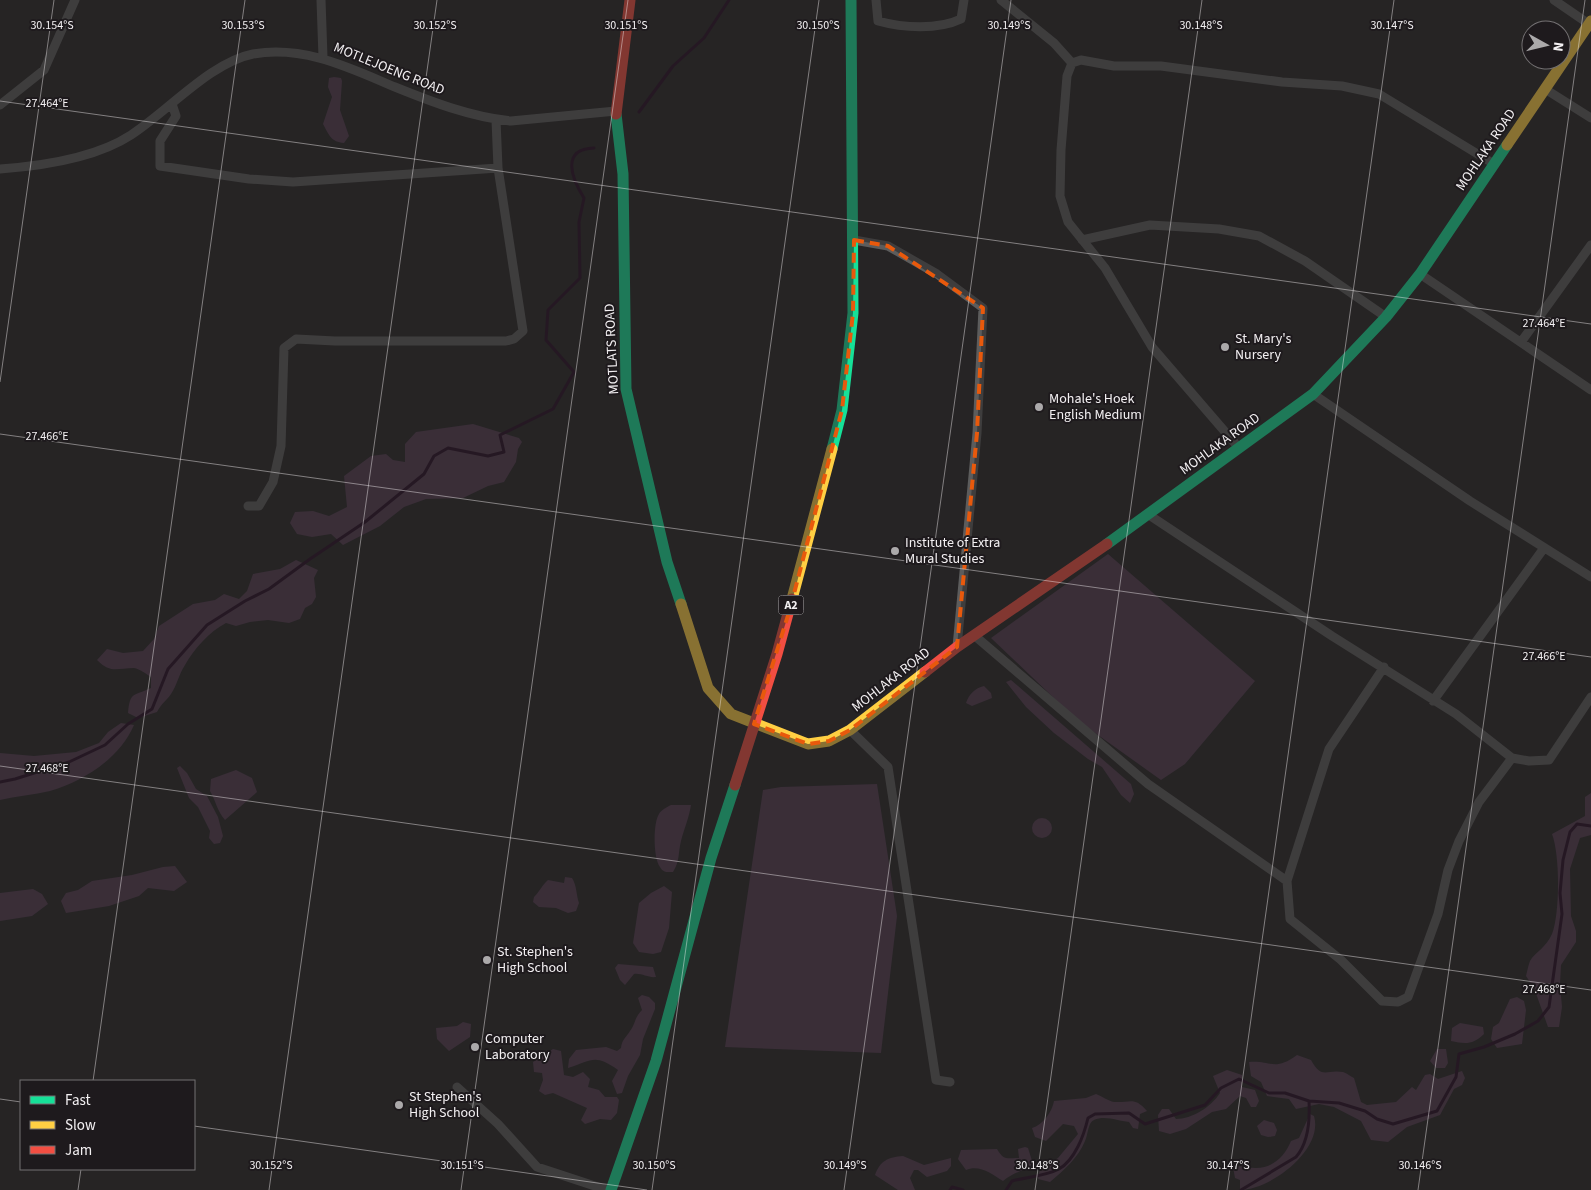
<svg xmlns="http://www.w3.org/2000/svg" width="1591" height="1190" font-family="'Source Sans 3',sans-serif">
<rect width="100%" height="100%" fill="#262425"/>
<path fill="#523a4f" d="M 334,77 L 341,78 L 342,81 L 340,110 L 349,136 L 344,143 C 331,142 329,135 323,124 L 332,97 L 328,87 L 329,78 Z
M 473,424 L 519,438 L 522,442 L 518,449 L 516,462 L 504,482 L 488,486 L 463,498 L 426,499 L 404,507 L 380,526 L 343,545 L 331,534 L 312,537 L 297,534 L 290,523 L 295,512 L 313,511 L 329,516 L 347,507 L 344,476 L 371,456 L 386,454 L 393,460 L 405,462 L 405,444 L 416,432 Z
M 1108,554 L 1255,681 L 1185,764 L 1161,780 L 1077,720 L 991,638 Z
M 296,560 L 318,570 L 314,578 L 316,597 L 312,604 L 305,608 L 300,619 L 289,623 L 268,620 L 250,622 L 236,626 L 226,623 C 209,632 194,649 185,665 C 179,674 177,685 171,694 C 167,700 161,704 157,712 L 138,718 L 128,713 C 130,691 134,696 151,688 L 151,677 C 146,674 140,669 134,668 C 117,668 111,674 97,660 L 107,649 L 123,653 L 143,651 L 154,639 L 159,626 L 193,604 L 215,600 L 224,594 L 239,599 L 247,591 L 253,574 L 280,569 Z
M 1011,680 L 1131,784 L 1134,794 L 1130,803 L 1121,795 L 1102,767 L 1088,759 L 1054,733 L 1026,707 L 1006,682 Z
M 984,686 L 991,693 L 992,698 L 972,706 L 966,703 C 969,694 975,688 984,686 Z
M 121,723 L 134,725 C 120,758 84,781 50,791 C 34,795 16,796 0,800 L 0,753 L 34,756 L 76,752 L 99,743 L 108,732 Z
M 180,766 L 187,773 L 196,789 L 207,796 L 218,817 L 223,836 L 220,843 L 214,844 L 209,838 L 210,831 L 198,807 L 189,798 L 177,768 Z
M 236,770 L 252,778 L 257,792 L 225,820 C 217,811 216,801 210,791 L 211,779 Z
M 877,784 L 897,916 L 881,1053 L 725,1047 L 763,790 L 781,787 Z
M 1591,793 L 1591,835 L 1580,838 L 1570,869 L 1571,916 L 1576,931 L 1576,942 L 1561,965 L 1560,984 L 1562,1007 L 1559,1027 L 1548,1027 L 1534,988 L 1526,976 C 1527,972 1528,966 1530,961 C 1535,952 1546,948 1552,934 C 1560,913 1560,855 1552,834 L 1585,816 L 1585,797 Z
M 671,805 L 691,805 C 689,818 684,829 681,841 C 678,853 680,861 673,872 C 668,872 663,873 660,867 C 653,858 653,823 659,814 C 661,810 667,807 671,805 Z
M1032 828a10 10 0 1 1 20 0a10 10 0 1 1-20 0Z
M 175,866 L 187,882 L 174,891 L 148,888 L 139,896 L 109,906 L 66,913 L 61,901 L 66,893 L 78,890 L 92,881 L 132,875 L 163,867 Z
M 565,877 L 572,878 C 577,886 576,894 579,903 L 576,911 L 568,913 L 556,908 L 539,907 L 533,902 L 534,897 C 540,891 542,885 548,880 L 564,883 Z
M 664,886 L 672,892 L 669,928 L 661,952 L 653,954 L 639,952 L 633,943 L 639,903 L 651,893 Z
M 33,889 L 42,894 L 48,904 L 32,916 L 0,921 L 0,893 Z
M 618,964 L 653,967 L 656,977 C 648,978 642,973 634,974 L 625,985 L 620,980 L 615,968 Z
M 642,995 L 649,997 L 655,1003 L 655,1009 L 643,1039 L 640,1055 L 628,1076 L 622,1093 L 617,1094 L 612,1081 L 618,1070 C 594,1053 592,1061 568,1068 L 569,1059 L 576,1050 L 606,1047 L 617,1051 L 621,1048 C 622,1039 626,1038 630,1031 C 636,1023 634,1018 642,1010 L 638,998 Z
M 1517,997 L 1524,1001 L 1526,1010 L 1522,1044 L 1497,1048 L 1491,1039 L 1493,1027 L 1499,1023 L 1510,999 Z
M 463,1022 L 471,1024 L 470,1037 L 449,1051 L 437,1039 L 436,1028 L 457,1026 Z
M 1460,1023 L 1483,1027 L 1484,1034 C 1473,1045 1465,1044 1451,1041 L 1452,1028 Z
M 553,1049 L 561,1051 L 564,1075 L 573,1077 L 583,1072 L 590,1079 L 588,1087 L 599,1090 L 605,1097 L 617,1097 L 619,1100 L 617,1113 L 611,1120 L 600,1119 L 585,1124 L 581,1120 L 587,1108 L 553,1093 L 545,1095 L 539,1091 L 543,1080 L 542,1073 L 534,1072 L 533,1062 Z
M 1437,1049 L 1446,1049 L 1448,1063 L 1445,1068 L 1436,1068 L 1430,1061 Z
M 1297,1055 L 1311,1060 C 1322,1080 1326,1069 1343,1072 C 1347,1073 1351,1077 1354,1078 L 1361,1102 L 1367,1105 L 1396,1102 L 1412,1087 L 1416,1090 L 1425,1075 L 1430,1074 L 1438,1079 L 1462,1071 L 1465,1078 L 1462,1085 L 1454,1089 L 1440,1115 L 1407,1127 L 1388,1142 L 1371,1140 L 1361,1121 L 1334,1107 L 1319,1104 L 1296,1109 L 1289,1099 L 1267,1096 L 1261,1082 L 1251,1076 L 1249,1062 C 1271,1060 1274,1072 1297,1055 Z
M 1227,1070 L 1242,1075 L 1242,1087 L 1255,1090 L 1259,1101 L 1256,1107 L 1251,1107 L 1246,1098 L 1240,1096 L 1226,1109 L 1212,1112 L 1186,1129 L 1170,1134 L 1159,1131 L 1158,1115 L 1162,1109 L 1169,1109 L 1176,1119 C 1192,1119 1211,1107 1220,1093 L 1213,1076 Z
M 1096,1094 C 1102,1096 1108,1101 1114,1102 C 1131,1103 1134,1096 1147,1111 L 1140,1114 L 1138,1129 L 1133,1128 L 1129,1122 C 1118,1121 1105,1115 1094,1120 C 1088,1122 1088,1135 1085,1141 C 1078,1158 1064,1170 1050,1182 L 1038,1179 L 1040,1168 L 1058,1158 L 1078,1134 L 1074,1126 L 1063,1124 L 1046,1141 L 1035,1137 L 1032,1128 C 1043,1125 1052,1112 1054,1101 L 1086,1098 Z
M 1310,1114 L 1314,1116 C 1324,1150 1270,1190 1240,1190 L 1240,1180 L 1235,1178 L 1233,1167 C 1242,1165 1247,1168 1256,1168 C 1273,1168 1285,1156 1291,1141 L 1299,1138 Z
M 1264,1120 L 1274,1123 L 1277,1130 L 1275,1136 L 1268,1137 L 1261,1135 L 1257,1126 Z
M 1025,1147 L 1028,1148 L 1033,1164 C 1023,1171 1012,1173 1003,1181 C 992,1174 979,1164 966,1170 L 958,1159 L 961,1150 L 997,1149 C 1004,1161 1007,1158 1019,1158 L 1018,1149 Z
M 903,1156 L 924,1165 L 951,1158 L 951,1166 L 947,1171 L 927,1177 L 918,1170 L 914,1170 L 910,1178 L 915,1190 L 898,1190 L 875,1175 C 880,1161 888,1157 903,1156 Z"/>
<g fill="none" stroke-linecap="round" stroke-linejoin="round">
<path stroke="#250a22" stroke-width="3" d="M 639,112 L 673,66 L 704,38 L 729,0
M 0,782 L 15,779 L 69,762 L 105,745 L 128,724 L 152,709 L 168,669 L 207,625 L 245,601 L 269,589 L 310,559 L 365,522 L 424,474 L 434,456 L 448,448 L 488,456 L 504,452 L 500,435 L 553,409 L 574,372 L 546,340 L 548,310 L 580,278 L 579,222 L 584,198 C 572,179 560,149 594,148
M 950,1190 L 952,1187 L 963,1190
M 1006,1190 L 1012,1181 C 1026,1177 1046,1176 1059,1169 C 1075,1160 1084,1135 1088,1118 L 1095,1114 L 1129,1113 L 1145,1124 L 1205,1105 L 1221,1088 L 1239,1079 L 1269,1093 L 1285,1093 L 1309,1101
M 1241,1190 L 1296,1157 C 1309,1142 1310,1120 1309,1101 L 1339,1103 L 1365,1111 L 1377,1119 L 1393,1124 L 1437,1111 L 1456,1077 L 1459,1054 L 1484,1047 L 1515,1034 L 1538,1021 L 1549,1007 L 1562,914 L 1560,893 L 1563,860 L 1570,832 L 1577,824 L 1591,826"/>
<path stroke="#5c5c5c" stroke-width="9" d="M 321,0 L 323,57
M 876,0 L 878,21 C 903,28 938,30 961,19 L 964,0
M 1001,0 L 1054,43 L 1072,63
M 1554,0 L 1589,24
M 1545,89 L 1591,118
M 172,104 L 176,116 L 160,141 L 160,166 L 249,179 L 293,182 L 498,168
M 0,105 L 44,70 L 75,0
M 0,169 C 41,166 96,158 131,135 C 167,112 211,62 253,54 C 304,45 350,68 395,87 C 432,102 471,117 511,121 L 616,111
M 854,240 L 888,246 L 937,274 L 983,308 L 977,433 L 957,647
M 1082,240 L 1150,225 L 1219,229 L 1259,236 L 1305,261 L 1386,317
M 1420,274 L 1591,390
M 1521,342 L 1591,245
M 1313,394 L 1470,501 L 1591,577
M 1239,448 L 1152,347 L 1105,268 L 1068,222 L 1060,196 L 1061,150 L 1067,76 L 1072,63 L 1081,60 L 1114,66 L 1161,66 L 1282,82 L 1342,86 L 1379,94 L 1494,164
M 248,506 L 259,506 L 273,482 L 281,446 L 284,348 L 296,339 L 335,341 L 506,341 L 514,339 L 523,331 L 498,168 L 496,120
M 1149,515 L 1332,636 L 1456,714 L 1512,758 L 1529,761 L 1549,760 L 1591,697
M 975,636 L 1148,784 L 1287,881 L 1329,749 L 1384,667
M 1433,701 L 1544,548
M 850,730 L 888,767 L 936,1080 L 950,1082
M 1287,881 L 1290,919 L 1341,960 L 1382,1001 L 1398,1002 L 1408,997 L 1438,914 L 1448,870 L 1459,841 L 1479,802 L 1512,758
M 457,1087 L 498,1124 L 537,1167 L 607,1190"/>
<path stroke="#16e098" stroke-width="11" d="M 616,114 L 623,174 L 626,389 L 667,562 L 681,604
M 832,449 L 842,410 L 853,313 L 851,0
M 1107,544 L 1313,394 L 1386,317 L 1420,274 L 1507,145
M 611,1190 L 656,1061 L 711,858 L 735,785"/>
<path stroke="#ffcf43" stroke-width="11" d="M 1507,145 L 1591,21
M 792,599 L 832,449
M 681,604 L 708,688 L 731,714 L 808,744 L 829,741 L 850,730 L 925,672"/>
<path stroke="#f24e42" stroke-width="11" d="M 616,114 L 630,0
M 925,672 L 957,647 L 1107,544
M 735,785 L 777,654 L 792,599"/>
</g>
<path d="M0 0H1591V1190H0ZM 854,240 L 888,246 L 983,308 L 977,433 L 957,647 L 850,730 L 829,741 L 808,744 L 754,724 L 790,609 L 842,410 L 853,313 Z" fill="#262425" fill-opacity=".55" fill-rule="evenodd"/>
<path fill="none" stroke="#e8590c" stroke-width="4" stroke-dasharray="10 6" stroke-linejoin="round" d="M 854,240 L 888,246 L 983,308 L 977,433 L 957,647 L 850,730 L 829,741 L 808,744 L 754,724 L 790,609 L 842,410 L 853,313 Z"/>
<path fill="none" stroke="#f3f0f2" stroke-width="1" stroke-opacity="0.45" d="M 0,101 L 1591,324M 0,382 L 54,0M 0,434 L 1591,657M 0,766 L 1591,990M 93,1081 L 245,0M 0,1099 L 21,1102M 194,1126 L 647,1190M 78,1190 L 81,1169M 269,1190 L 437,0M 461,1190 L 628,0M 652,1190 L 819,0M 844,1190 L 1011,0M 1035,1190 L 1202,0M 1227,1190 L 1394,0M 1418,1190 L 1585,0"/>
<g fill="#aba9aa" stroke="#1e1a1d" stroke-width="2">
<circle cx="1225" cy="347" r="5"/>
<circle cx="1039" cy="407" r="5"/>
<circle cx="895" cy="551" r="5"/>
<circle cx="487" cy="960" r="5"/>
<circle cx="475" cy="1047" r="5"/>
<circle cx="399" cy="1105" r="5"/>
</g>
<g text-anchor="middle" dominant-baseline="central" stroke-width="4" stroke-linejoin="round" paint-order="stroke">
<rect fill="#1e1a1d" stroke="#b3b0b2" stroke-width="1" x="778.5" y="595.5" width="25" height="19" rx="4"/>
<g font-size="12" font-weight="bold" fill="#f3f0f2">
<text x="791" y="605">A2</text>
</g>
<g font-size="14" fill="#f3f0f2" stroke="#1e1a1d">
<text transform="translate(389 69) rotate(22)">MOTLEJOENG ROAD</text>
<text transform="translate(1486 150) rotate(-56)">MOHLAKA ROAD</text>
<text transform="translate(612 349) rotate(-93)">MOTLATS ROAD</text>
<text transform="translate(1220 444) rotate(-36)">MOHLAKA ROAD</text>
<text transform="translate(891 680) rotate(-38)">MOHLAKA ROAD</text>
</g>
<g font-size="14" fill="#f3f0f2" stroke="#1e1a1d" text-anchor="start">
<text x="1235" y="339">St. Mary's<tspan x="1235" dy="16">Nursery</tspan></text>
<text x="1049" y="399">Mohale's Hoek<tspan x="1049" dy="16">English Medium</tspan></text>
<text x="905" y="543">Institute of Extra<tspan x="905" dy="16">Mural Studies</tspan></text>
<text x="497" y="952">St. Stephen's<tspan x="497" dy="16">High School</tspan></text>
<text x="485" y="1039">Computer<tspan x="485" dy="16">Laboratory</tspan></text>
<text x="409" y="1097">St Stephen's<tspan x="409" dy="16">High School</tspan></text>
</g>
</g>
<g font-size="12" text-anchor="middle" fill="#f3f0f2" stroke="#1e1a1d" stroke-width="4" stroke-linejoin="round" paint-order="stroke">
<text x="52" y="29">30.154°S</text>
<text x="243" y="29">30.153°S</text>
<text x="435" y="29">30.152°S</text>
<text x="626" y="29">30.151°S</text>
<text x="818" y="29">30.150°S</text>
<text x="1009" y="29">30.149°S</text>
<text x="1201" y="29">30.148°S</text>
<text x="1392" y="29">30.147°S</text>
<text x="47" y="107">27.464°E</text>
<text x="1544" y="327">27.464°E</text>
<text x="47" y="440">27.466°E</text>
<text x="1544" y="660">27.466°E</text>
<text x="47" y="772">27.468°E</text>
<text x="1544" y="993">27.468°E</text>
<text x="271" y="1169">30.152°S</text>
<text x="462" y="1169">30.151°S</text>
<text x="654" y="1169">30.150°S</text>
<text x="845" y="1169">30.149°S</text>
<text x="1037" y="1169">30.148°S</text>
<text x="1228" y="1169">30.147°S</text>
<text x="1420" y="1169">30.146°S</text>
</g>
<rect x="20" y="1080" width="175" height="90" fill="#1e1a1d" stroke="#737072"/>
<rect x="30" y="1096" width="25" height="8" fill="#16e098" stroke="#737072"/>
<text x="65" y="1105" font-size="15" fill="#f3f0f2">Fast</text>
<rect x="30" y="1121" width="25" height="8" fill="#ffcf43" stroke="#737072"/>
<text x="65" y="1130" font-size="15" fill="#f3f0f2">Slow</text>
<rect x="30" y="1146" width="25" height="8" fill="#f24e42" stroke="#737072"/>
<text x="65" y="1155" font-size="15" fill="#f3f0f2">Jam</text>
<g transform="translate(1546 45) rotate(98)"><circle r="24" fill="#1e1a1d" stroke="#737072"/>
<path d="M0-4L9 19L0 12L-9 19Z" fill="#aba9aa"/>
<text y="-8" font-size="14" font-weight="bold" text-anchor="middle" fill="#f3f0f2">N</text>
</g>
</svg>
